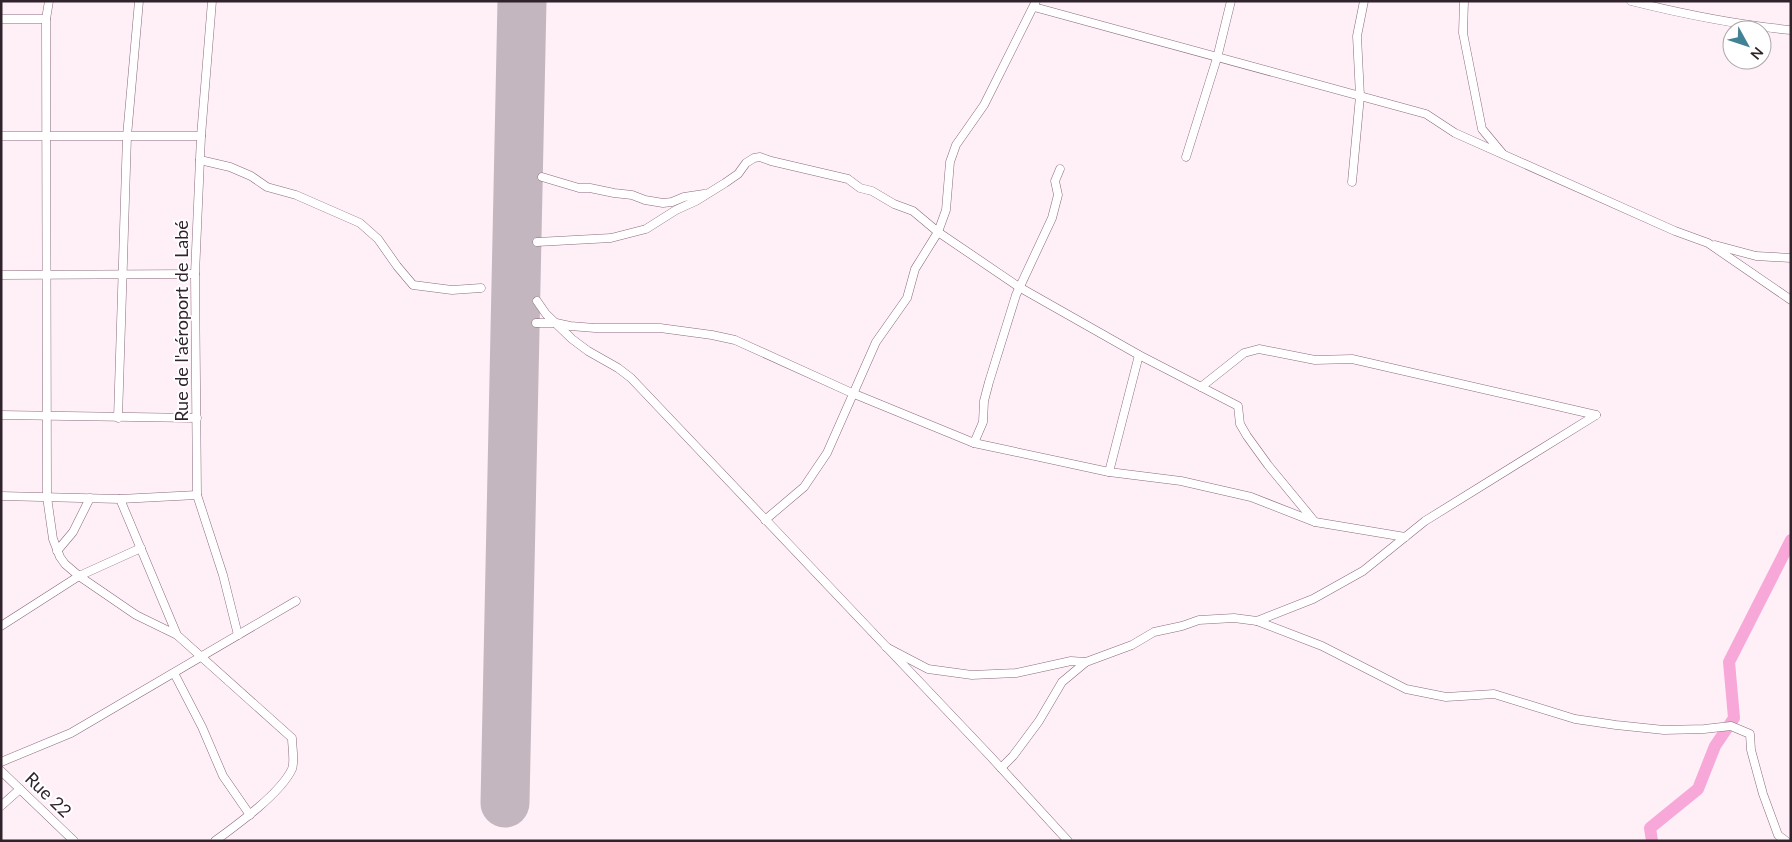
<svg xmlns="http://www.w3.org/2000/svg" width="1792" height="842" viewBox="0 0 1792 842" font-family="Lato,sans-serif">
	<rect width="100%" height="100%" fill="#fff0f8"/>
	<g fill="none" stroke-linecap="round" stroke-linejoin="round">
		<path stroke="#f7a8d8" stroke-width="12" d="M 1652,841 L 1650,828 L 1698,789 L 1715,746 L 1734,718 L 1729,662 L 1791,540"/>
		<path stroke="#c4b6be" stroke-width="49" d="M 505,803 L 522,1"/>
		<defs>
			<g id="street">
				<path d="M 49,1 L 46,19 L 47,497 L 53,539 L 60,557 L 65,564 L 79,576 L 136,615 L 177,635"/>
				<path d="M 212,1 L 201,136 L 195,274 L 197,495 L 223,575 L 238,635"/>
				<path d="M 1464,1 L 1463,33 L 1482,129 L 1502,153"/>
				<path d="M 1631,1 C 1683,14 1737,25 1791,30"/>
				<path d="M 1034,7 L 1426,114 L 1455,133 L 1675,231 L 1708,243 L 1791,300"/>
				<path d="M 1,19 L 46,19"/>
				<path d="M 1,136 L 201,136"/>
				<path d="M 1186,157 L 1217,58 L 1231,1"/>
				<path d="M 200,160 L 230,167 L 251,176 L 267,187 L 296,195 L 360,223 L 378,239 L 397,266 L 413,285 L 452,290 L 481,288"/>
				<path d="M 542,177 L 579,188 L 590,188 L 614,193 L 632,195 L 645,200 L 663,203 L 672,202 L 684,197 L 704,194"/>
				<path d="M 1352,182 L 1360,96 L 1357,36 L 1364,1"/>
				<path d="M 537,242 L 611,238 L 646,229 L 676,210 L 696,201 L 725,183 L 738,174 L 746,163 L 754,158 L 760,157 L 771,161 L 848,179 L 860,188 L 872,191 L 894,204 L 913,211 L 938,232 L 1019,287 L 1139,355 L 1238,406 L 1240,424 L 1247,436 L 1268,465 L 1315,522"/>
				<path d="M 1715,245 L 1756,256 L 1791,258"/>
				<path d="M 1,275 L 195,274"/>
				<path d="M 537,301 L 546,314 L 572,339 L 588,351 L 618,368 L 631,378 L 991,757 L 1068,841"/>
				<path d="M 536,323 L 556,323 L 570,326 L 595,328 L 660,328 L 712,335 L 735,340 L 852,393 L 974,443 L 1109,472 L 1181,481 L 1251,497 L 1315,522 L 1405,537"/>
				<path d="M 1201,387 L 1244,353 L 1259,349 L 1315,360 L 1352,359 L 1596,415"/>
				<path d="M 1,415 L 197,418"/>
				<path d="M 118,418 L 127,136 L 139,1"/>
				<path d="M 974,443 L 983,422 L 984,401 L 989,382 L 1016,295 L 1052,218 L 1058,195 L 1055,181 L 1060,169"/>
				<path d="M 1109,472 L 1139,355"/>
				<path d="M 1,496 L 120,499 L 197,495"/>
				<path d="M 120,499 L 177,635 L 292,738 C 292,747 295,761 292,769 C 281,793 237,825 215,841"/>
				<path d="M 765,520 L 804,487 L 827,453 L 876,342 L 907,298 L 915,269 L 938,232 L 946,210 L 950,162 L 956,145 L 984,105 L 1036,1"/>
				<path d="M 57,551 L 73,532 L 90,498"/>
				<path d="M 1257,621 L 1322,646 L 1406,689 L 1446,697 L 1494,694 L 1575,719 L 1616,725 L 1664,730 L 1704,729 L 1731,726 L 1750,734 L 1751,750 L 1763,794 L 1778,835 L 1786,841"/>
				<path d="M 1,626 L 79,576 L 141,548"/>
				<path d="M 886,647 L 928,669 L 972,675 L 1016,673 L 1071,661 L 1086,662 L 1132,645 L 1154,632 L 1182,626 L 1199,620 L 1234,618 L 1257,621 L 1313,599 L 1363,571 L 1425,521 L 1596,415"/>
				<path d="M 174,673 L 202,727 L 223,776 L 250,815"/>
				<path d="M 1,762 L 71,733 L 296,601"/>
				<path d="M 1001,768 L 1013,756 L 1039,721 L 1062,682 L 1086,662"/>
				<path d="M 1,771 L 74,841"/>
				<path d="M 1,806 L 20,789"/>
			</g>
		</defs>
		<use href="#street" stroke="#8a6b7d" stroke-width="9"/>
		<use href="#street" stroke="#fff" stroke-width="8"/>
	</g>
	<g text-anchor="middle" stroke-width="4" stroke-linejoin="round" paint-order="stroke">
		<g font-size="18" fill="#30232b" stroke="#fff">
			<text transform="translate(182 321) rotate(-90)" y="6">Rue de l'aéroport de Labé</text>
			<text transform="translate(48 795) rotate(44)" y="6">Rue 22</text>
		</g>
	</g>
	<rect width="1792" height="842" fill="none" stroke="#30232b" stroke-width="5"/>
	<g transform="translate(1747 45) rotate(130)"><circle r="24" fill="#ffffff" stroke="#aca7aa"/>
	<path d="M0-4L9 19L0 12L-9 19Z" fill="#428295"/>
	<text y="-8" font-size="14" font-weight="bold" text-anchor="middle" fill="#30232b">N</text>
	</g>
</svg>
